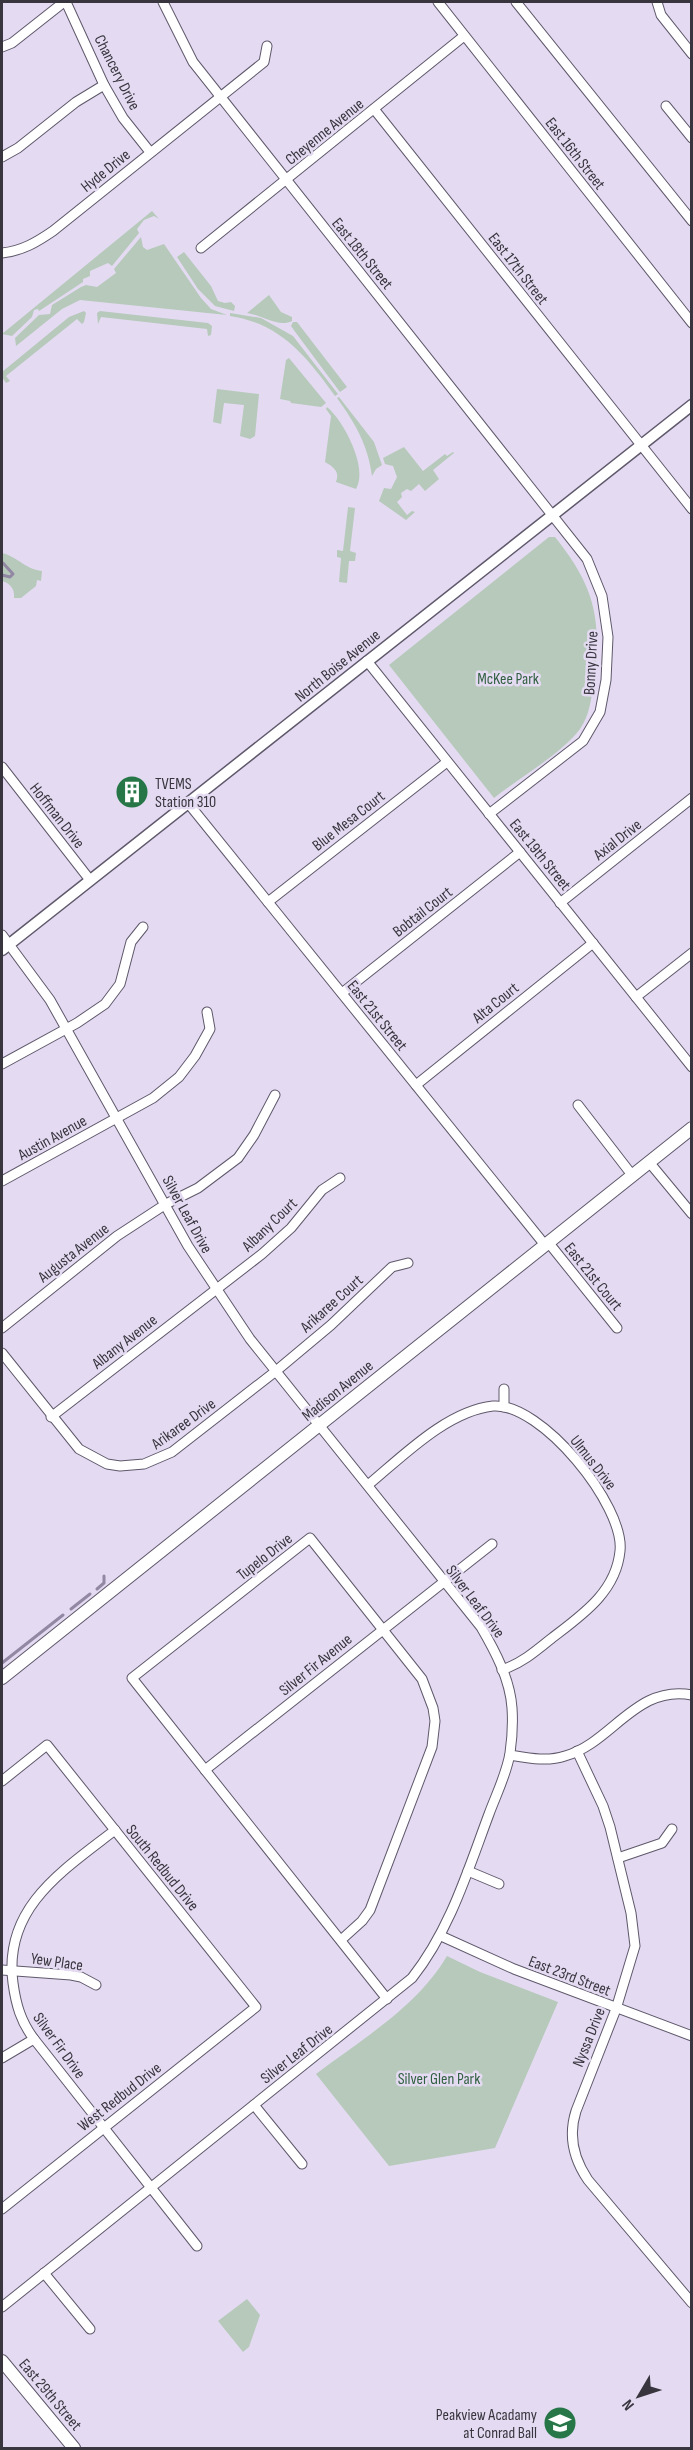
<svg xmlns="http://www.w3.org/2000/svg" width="693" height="2450" viewBox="0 0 693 2450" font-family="'Sofia Sans Condensed',sans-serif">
	<rect width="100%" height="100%" fill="#e4dbf2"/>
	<g fill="#b6c9bb">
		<path d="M 152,211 L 159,219 L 154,216 L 144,220 L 137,229 L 139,233 L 112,266 L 108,263 L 90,271 L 90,276 L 83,279 L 83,282 L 39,311 L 38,309 L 34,310 L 32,317 L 12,336 L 2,334 Z"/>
		<path d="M 141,237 L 143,247 L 147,250 L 164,244 L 201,298 L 211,309 L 227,315 L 80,300 L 62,309 L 16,346 L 15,338 L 39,315 L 50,314 L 52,305 L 81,287 L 86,285 L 97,287 L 116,273 L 114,269 Z"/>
		<path d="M 184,252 L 211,286 L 218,301 L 225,303 L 231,302 L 235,306 L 234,311 L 215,306 L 198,289 L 177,257 Z"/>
		<path d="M 269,295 L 281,312 L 292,317 L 292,321 C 278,328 262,315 247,313 Z"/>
		<path d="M 84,311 L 86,313 L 84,322 L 82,324 L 77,319 L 6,376 L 10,381 L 6,383 L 2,377 L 2,372 L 69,317 Z"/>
		<path d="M 100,311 L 208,323 L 212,326 L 211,335 L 208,336 L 207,329 L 101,317 L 98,324 L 97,313 Z"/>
		<path d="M 230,313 L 261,318 L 293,336 L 338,394 L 335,396 C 306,356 281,324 230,316 Z"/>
		<path d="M 293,322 L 297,322 L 347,387 L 340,392 L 296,333 L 291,326 Z"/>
		<path d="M 289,358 L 326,403 L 321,407 L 291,403 L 290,401 L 280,399 L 286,360 Z"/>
		<path d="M 217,389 L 259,394 L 255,436 L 250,439 L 240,436 L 244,405 L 224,403 L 221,424 L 213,422 Z"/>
		<path d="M 339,397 L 374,442 L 382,465 L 376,469 L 372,476 C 368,445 355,423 337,398 Z"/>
		<path d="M 327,407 C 343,420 369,468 356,489 L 336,482 C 340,472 334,467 325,462 L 331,416 L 326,409 Z"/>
		<path d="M 404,447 L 423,471 L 445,454 L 447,456 L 453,452 L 454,453 L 433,470 L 439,479 L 425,491 L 419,484 L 411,491 L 407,489 L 401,493 L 402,497 L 397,502 L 407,515 L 412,511 L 415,512 L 406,520 L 379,501 L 384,488 L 391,489 L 397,477 L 393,466 L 385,464 L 383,458 Z"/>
		<path d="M 348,507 L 355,508 L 350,551 L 356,553 L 355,561 L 349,561 L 347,583 L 339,582 L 341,558 L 337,557 L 337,550 L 343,551 Z"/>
		<path d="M 549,537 L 555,537 C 595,587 602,619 594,682 C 591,698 590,715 580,729 C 560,755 520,777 494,798 L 389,665 Z"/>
		<path d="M 2,553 C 18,557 25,569 42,571 L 41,581 L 37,580 L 36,586 L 21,598 L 14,598 C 15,589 10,583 2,581 Z"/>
		<path d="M 447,1956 L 480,1972 L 558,2002 L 495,2148 L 389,2166 L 316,2074 C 362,2039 417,2007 447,1956 Z"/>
		<path d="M 247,2299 L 260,2315 L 249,2347 L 243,2352 L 218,2321 Z"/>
	</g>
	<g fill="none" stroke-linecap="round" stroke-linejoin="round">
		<g stroke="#9288a3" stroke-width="3">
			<path d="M 2,575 L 10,577 L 13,574 L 3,563"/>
			<path d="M 97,1589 L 104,1583 L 104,1576"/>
			<path d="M 71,1609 L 90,1594"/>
			<path d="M 2,1663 L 63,1615"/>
		</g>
		<defs>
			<g id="minor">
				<path d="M 66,2 L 104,85 L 123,118 L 150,152"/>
				<path d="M 163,2 L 193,62 L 587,559 L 602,596 L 608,637 L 606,680 L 600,712 L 583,741 L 489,814"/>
				<path d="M 438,2 L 692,323"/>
				<path d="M 516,2 L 692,221"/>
				<path d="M 657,2 L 661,15 L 692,54"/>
				<path d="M 2,47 L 12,43 L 64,2"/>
				<path d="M 666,106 L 692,138"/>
				<path d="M 374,109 L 692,509"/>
				<path d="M 2,157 L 18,148 L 76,102 L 104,85"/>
				<path d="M 201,248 L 464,36"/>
				<path d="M 2,253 C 22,251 37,242 53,231 L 264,62 L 267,46"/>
				<path d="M 367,661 L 692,1067"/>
				<path d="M 2,767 L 90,880"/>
				<path d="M 188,803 L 545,1245"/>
				<path d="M 268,902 L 447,762"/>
				<path d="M 560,903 L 692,798"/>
				<path d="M 2,935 L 50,1000 L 188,1246 L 250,1339 L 481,1627 C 495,1651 510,1679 512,1708 C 513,1722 512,1739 510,1753 C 507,1773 496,1795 489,1814 C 468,1870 450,1930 412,1978 L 2,2307"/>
				<path d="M 342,993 L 520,852"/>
				<path d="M 636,997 L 692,953"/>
				<path d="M 2,1064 L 77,1023 L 105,1004 L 120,984 L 131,942 L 143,927"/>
				<path d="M 416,1085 L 593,943"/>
				<path d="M 578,1105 L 632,1175"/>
				<path d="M 649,1162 L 692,1214"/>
				<path d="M 2,1181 L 153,1098 L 179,1077 L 195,1056 L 210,1029 L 207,1012"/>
				<path d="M 548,1242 L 617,1328"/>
				<path d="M 2,1328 L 117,1236 L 166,1204 L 198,1188 L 238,1158 L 254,1135 L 275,1095"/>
				<path d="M 2,1353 L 79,1449 L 107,1464 L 120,1466 L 144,1464 L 172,1452 L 276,1371 L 331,1325 L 392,1267 L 408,1263"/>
				<path d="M 504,1389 L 504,1407"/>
				<path d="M 51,1417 L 262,1254 L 291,1228 L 322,1190 L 340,1178"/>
				<path d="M 368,1485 C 403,1456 447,1411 493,1406 C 541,1402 625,1506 620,1551 C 616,1592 582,1615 552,1638 C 536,1651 522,1663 502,1670"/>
				<path d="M 577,1751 L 603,1806 L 610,1827 L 631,1913 L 635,1946 L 616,2009 L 576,2111 C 568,2136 573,2158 588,2180 L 692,2303"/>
				<path d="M 510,1755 C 528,1758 547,1762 565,1756 C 612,1743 636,1684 692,1695"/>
				<path d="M 205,1770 L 492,1544"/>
				<path d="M 2,1781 L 47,1745 L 256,2007 L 2,2209"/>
				<path d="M 115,1830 C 62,1871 3,1908 13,1983 C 16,2005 21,2022 34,2039 L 197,2246"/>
				<path d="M 618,1858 L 662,1843 L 672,1829"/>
				<path d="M 468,1871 L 499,1884"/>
				<path d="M 441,1936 L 514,1969 L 692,2036"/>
				<path d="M 341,1940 L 362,1921 L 370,1910 L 432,1747 L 435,1721 L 433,1708 L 422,1679 L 310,1538 L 132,1678 L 387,1999"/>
				<path d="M 2,1970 L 71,1975 L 81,1977 L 96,1985"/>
				<path d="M 2,2058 L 34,2039"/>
				<path d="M 254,2105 L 302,2164"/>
				<path d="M 44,2273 L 90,2329"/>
			</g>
			<path id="tertiary" d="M 2,950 L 692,405"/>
			<g id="secondary">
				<path d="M 2,1678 L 692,1128"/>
				<path d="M 2,2361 L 74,2448"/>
			</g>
		</defs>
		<use href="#minor" stroke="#5f586b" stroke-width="11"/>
		<use href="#tertiary" stroke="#5f586b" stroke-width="13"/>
		<use href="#secondary" stroke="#5f586b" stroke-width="14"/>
		<use href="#minor" stroke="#fff" stroke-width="9"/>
		<use href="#tertiary" stroke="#fff" stroke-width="10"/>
		<use href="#secondary" stroke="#fff" stroke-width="12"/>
	</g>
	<defs>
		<symbol id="building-disc" viewBox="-11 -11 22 22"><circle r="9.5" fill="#277647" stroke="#e4dbf2"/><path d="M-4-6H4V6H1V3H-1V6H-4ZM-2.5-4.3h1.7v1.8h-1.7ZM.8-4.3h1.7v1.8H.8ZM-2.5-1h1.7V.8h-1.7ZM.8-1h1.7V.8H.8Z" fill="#fff"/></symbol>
		<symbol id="school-disc" viewBox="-11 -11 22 22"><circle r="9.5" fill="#277647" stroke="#e4dbf2"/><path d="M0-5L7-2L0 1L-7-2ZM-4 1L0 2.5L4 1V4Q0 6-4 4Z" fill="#fff"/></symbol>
	</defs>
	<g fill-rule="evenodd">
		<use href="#building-disc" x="113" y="773" width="38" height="38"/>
		<use href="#school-disc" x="541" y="2404" width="38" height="38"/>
	</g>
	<g text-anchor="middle" stroke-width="5" stroke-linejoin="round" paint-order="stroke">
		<g font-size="16" fill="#38353e" stroke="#e4dbf2">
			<text transform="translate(118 72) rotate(63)" y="6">Chancery Drive</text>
			<text transform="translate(324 131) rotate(-39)" y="6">Cheyenne Avenue</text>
			<text transform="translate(576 153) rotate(52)" y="6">East 16th Street</text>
			<text transform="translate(105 170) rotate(-39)" y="6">Hyde Drive</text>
			<text transform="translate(363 253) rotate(51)" y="6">East 18th Street</text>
			<text transform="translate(519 268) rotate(52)" y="6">East 17th Street</text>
			<text transform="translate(590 663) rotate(-87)" y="6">Bonny Drive</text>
			<text transform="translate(337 665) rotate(-39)" y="6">North Boise Avenue</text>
			<text transform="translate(58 815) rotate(52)" y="6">Hoffman Drive</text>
			<text transform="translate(348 820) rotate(-38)" y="6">Blue Mesa Court</text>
			<text transform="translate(617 839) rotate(-38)" y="6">Axial Drive</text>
			<text transform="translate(541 854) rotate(51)" y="6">East 19th Street</text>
			<text transform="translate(422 911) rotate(-38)" y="6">Bobtail Court</text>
			<text transform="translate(495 1002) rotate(-39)" y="6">Alta Court</text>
			<text transform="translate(378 1015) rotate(51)" y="6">East 21st Street</text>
			<text transform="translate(52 1137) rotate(-29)" y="6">Austin Avenue</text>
			<text transform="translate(188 1214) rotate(61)" y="6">Silver Leaf Drive</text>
			<text transform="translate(269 1224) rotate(-44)" y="6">Albany Court</text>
			<text transform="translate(73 1252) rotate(-38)" y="6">Augusta Avenue</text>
			<text transform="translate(594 1276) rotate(51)" y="6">East 21st Court</text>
			<text transform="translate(331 1303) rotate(-42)" y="6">Arikaree Court</text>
			<text transform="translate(124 1341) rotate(-38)" y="6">Albany Avenue</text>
			<text transform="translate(337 1390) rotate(-39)" y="6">Madison Avenue</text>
			<text transform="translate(183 1423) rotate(-36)" y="6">Arikaree Drive</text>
			<text transform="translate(594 1462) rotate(52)" y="6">Ulmus Drive</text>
			<text transform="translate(264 1556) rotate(-38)" y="6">Tupelo Drive</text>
			<text transform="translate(476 1601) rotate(53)" y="6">Silver Leaf Drive</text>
			<text transform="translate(315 1664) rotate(-39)" y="6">Silver Fir Avenue</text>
			<text transform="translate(163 1867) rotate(51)" y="6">South Redbud Drive</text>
			<text transform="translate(57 1961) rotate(8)" y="6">Yew Place</text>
			<text transform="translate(570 1975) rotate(21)" y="6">East 23rd Street</text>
			<text transform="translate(588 2037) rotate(-68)" y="6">Nyssa Drive</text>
			<text transform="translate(60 2045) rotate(54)" y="6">Silver Fir Drive</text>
			<text transform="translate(296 2053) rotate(-38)" y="6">Silver Leaf Drive</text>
			<text transform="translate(119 2096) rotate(-38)" y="6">West Redbud Drive</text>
			<text transform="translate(51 2394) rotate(50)" y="6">East 29th Street</text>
		</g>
		<g font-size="16" fill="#326042" stroke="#e4dbf2">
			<text x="508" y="684">McKee Park</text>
			<text x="439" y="2084">Silver Glen Park</text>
		</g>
		<g font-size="16" fill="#38353e" stroke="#e4dbf2" text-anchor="start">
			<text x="155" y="789">TVEMS<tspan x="155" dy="18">Station 310</tspan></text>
			<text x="537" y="2420" text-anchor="end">Peakview Acadamy<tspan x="537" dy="18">at Conrad Ball</tspan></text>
		</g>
	</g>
	<rect width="693" height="2450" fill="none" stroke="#38353e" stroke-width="6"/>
	<g transform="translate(639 2396) rotate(231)" stroke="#e4dbf2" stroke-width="4.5" paint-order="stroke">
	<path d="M0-4.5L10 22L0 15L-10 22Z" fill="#38353e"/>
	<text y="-9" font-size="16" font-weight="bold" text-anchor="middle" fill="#38353e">N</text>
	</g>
</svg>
